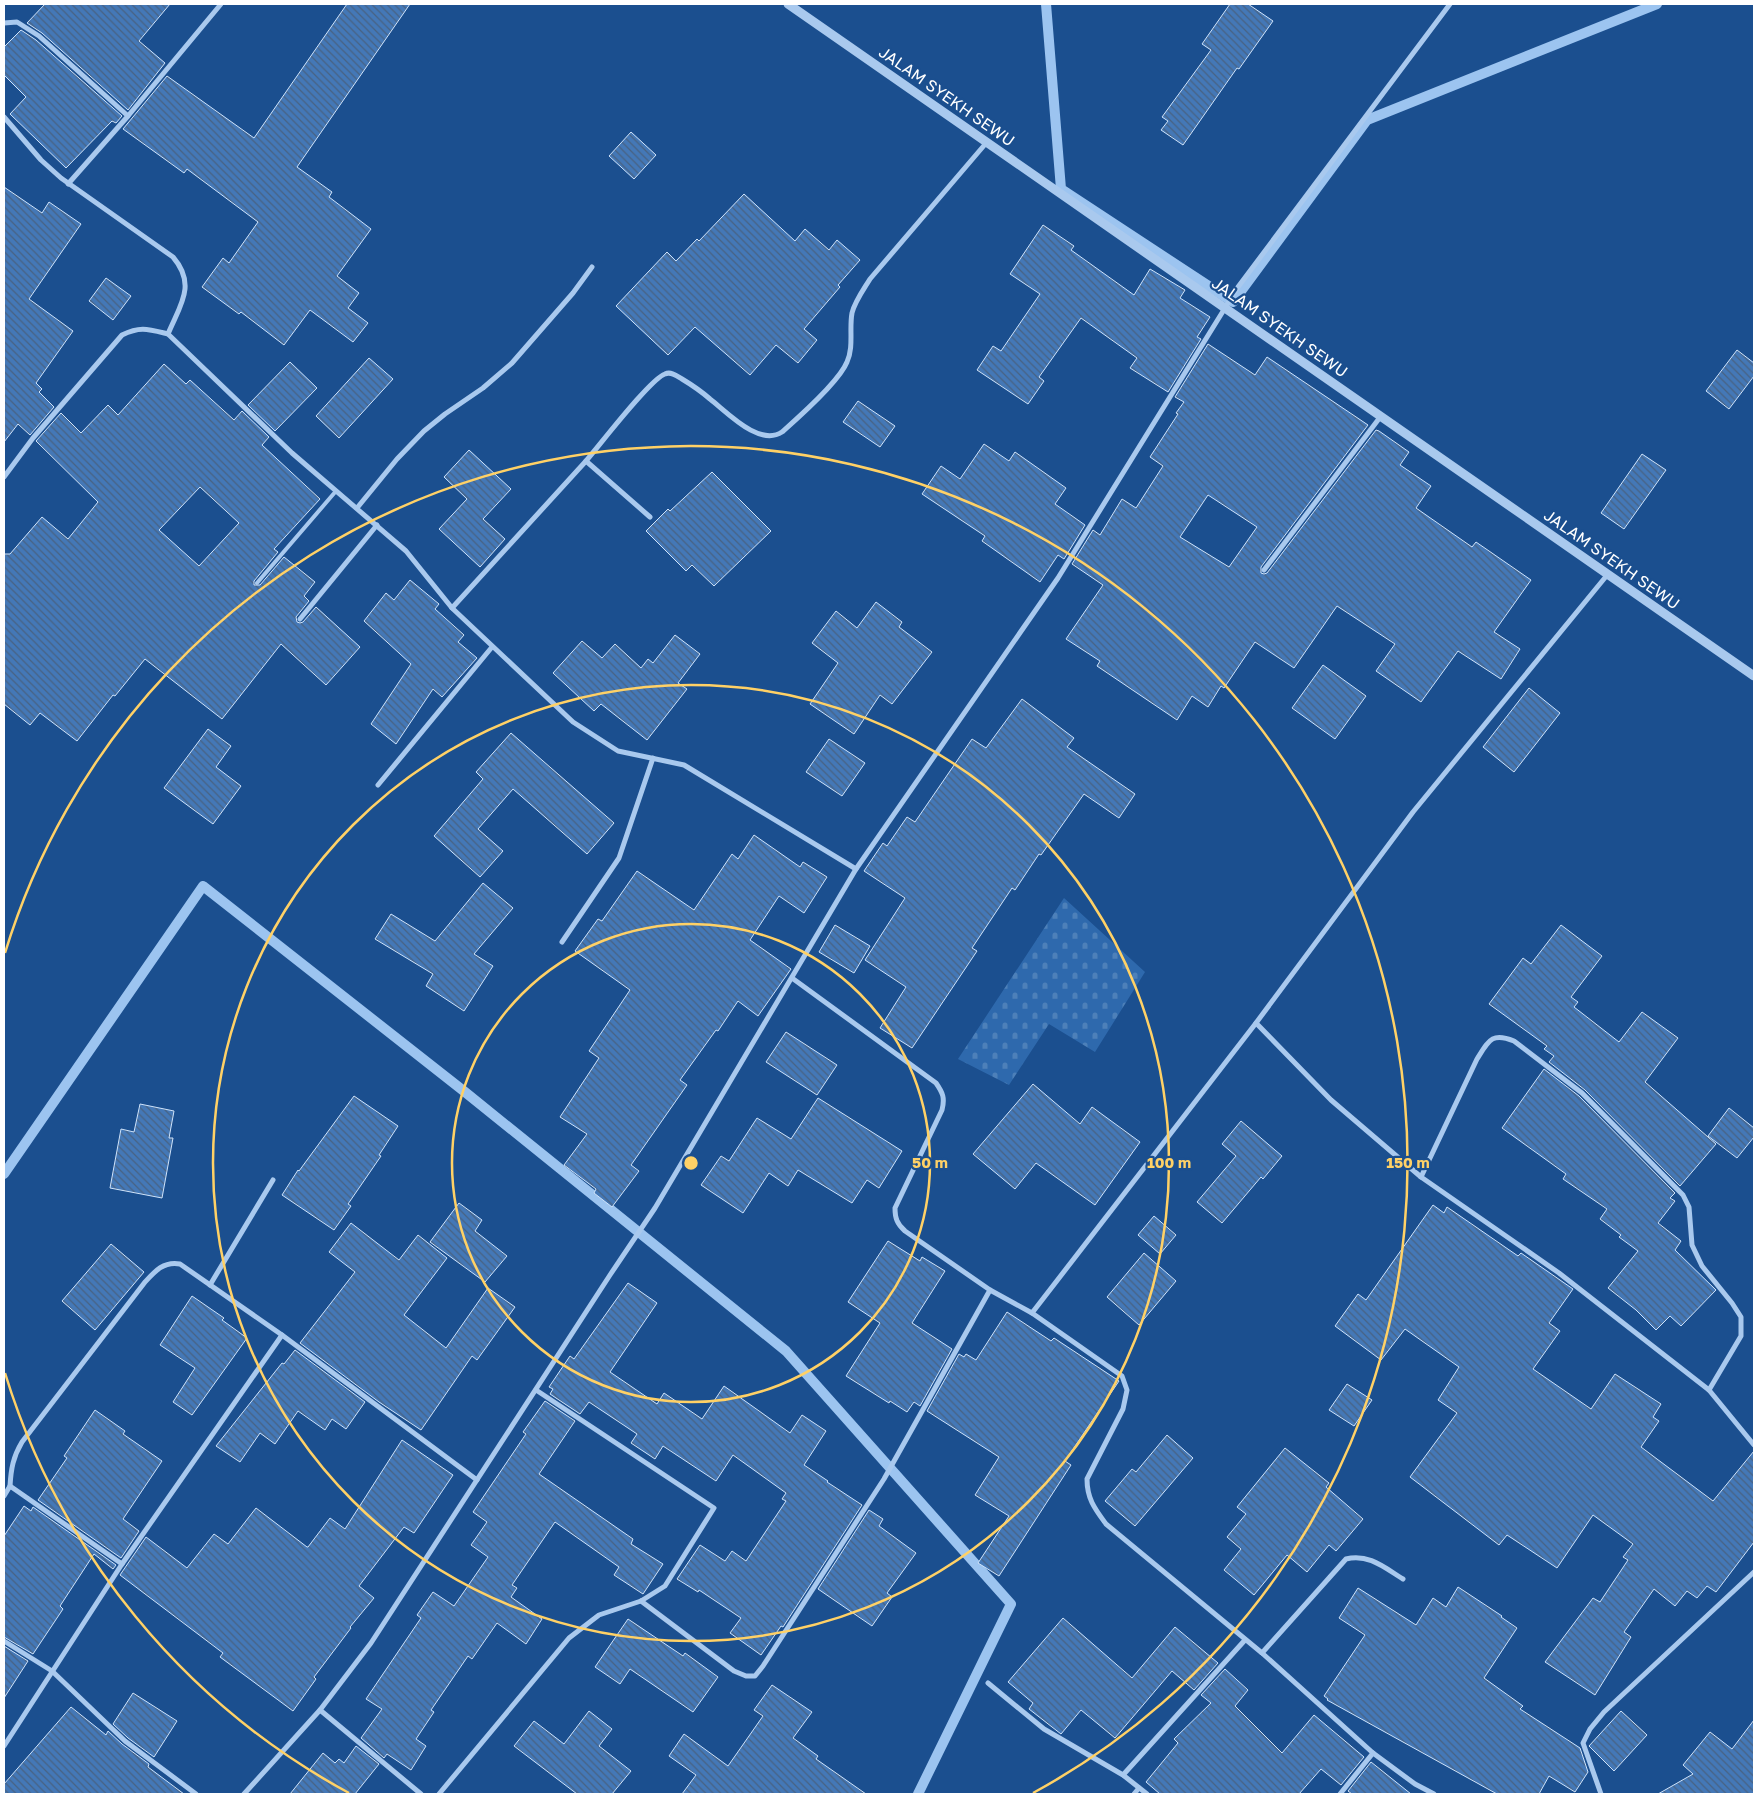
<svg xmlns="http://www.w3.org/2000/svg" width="1758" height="1798" viewBox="0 0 1758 1798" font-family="'Golos Text',sans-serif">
	<defs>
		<pattern id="cemetery-stones" width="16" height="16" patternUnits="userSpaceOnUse" patternTransform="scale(1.25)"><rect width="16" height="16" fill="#2e69ad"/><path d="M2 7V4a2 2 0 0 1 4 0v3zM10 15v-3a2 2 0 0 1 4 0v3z" fill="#4d80b9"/></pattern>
		<pattern id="building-back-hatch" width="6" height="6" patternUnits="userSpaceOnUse" patternTransform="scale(1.25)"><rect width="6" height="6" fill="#4478b7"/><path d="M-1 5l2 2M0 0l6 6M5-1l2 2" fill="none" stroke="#486282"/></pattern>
	</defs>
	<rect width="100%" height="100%" fill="#1b4f8f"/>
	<path fill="url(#cemetery-stones)" d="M 1064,898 L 1145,972 L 1095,1052 L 1049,1024 L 1009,1085 L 958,1059 Z"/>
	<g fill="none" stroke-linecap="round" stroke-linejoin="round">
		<g stroke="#9cc4f0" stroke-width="10">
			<path d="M 1046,4 L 1061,189 L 1233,302 L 1367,120 L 1657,4"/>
			<path d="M 4,1174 L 203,886 L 465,1092 L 786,1351 L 1011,1604 L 918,1794"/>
		</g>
	</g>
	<g fill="url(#building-back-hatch)" stroke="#cfe3fa" fill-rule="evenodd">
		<path d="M 45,4 L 170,4 L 139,41 L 165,63 L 128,110 L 42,33 L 27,23 Z"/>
		<path d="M 347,4 L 410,4 L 297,167 L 332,192 L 329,197 L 371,229 L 337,276 L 359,293 L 348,308 L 368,323 L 353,342 L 310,310 L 284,345 L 241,312 L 239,314 L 202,287 L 223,258 L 229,263 L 258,222 L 187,169 L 184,173 L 123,129 L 167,76 L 254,138 Z"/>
		<path d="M 1230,4 L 1248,4 L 1273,21 L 1239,69 L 1237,68 L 1183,145 L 1161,130 L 1168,121 L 1162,117 L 1211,50 L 1202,44 Z"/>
		<path d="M 21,30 L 36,40 L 122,116 L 116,123 L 112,121 L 66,168 L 10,114 L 26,97 L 4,75 L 4,47 Z"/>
		<path d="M 631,132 L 656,155 L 634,179 L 609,156 Z"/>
		<path d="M 4,187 L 42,213 L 49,202 L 81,224 L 29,299 L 73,331 L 36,383 L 42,389 L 39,392 L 54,407 L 30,435 L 18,424 L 4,442 Z"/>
		<path d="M 744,194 L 795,241 L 805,229 L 829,250 L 837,240 L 860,260 L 838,285 L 840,287 L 804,329 L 817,340 L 798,363 L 776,345 L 750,375 L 695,327 L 668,355 L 616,306 L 667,252 L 676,261 L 697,239 L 699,241 Z"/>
		<path d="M 1043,225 L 1074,246 L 1071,250 L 1134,295 L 1150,269 L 1185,290 L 1180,298 L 1210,317 L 1197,337 L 1201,339 L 1168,392 L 1130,368 L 1137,358 L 1081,318 L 1039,377 L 1044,381 L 1028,404 L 977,370 L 993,346 L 1001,351 L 1040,294 L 1010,274 Z"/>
		<path d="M 106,278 L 131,296 L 113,320 L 89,301 Z"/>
		<path d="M 1208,344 L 1255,375 L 1267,357 L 1368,425 L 1261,567 L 1261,573 L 1264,574 L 1267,573 L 1376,430 L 1379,431 L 1409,452 L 1400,465 L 1431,486 L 1416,508 L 1472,547 L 1476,542 L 1531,580 L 1494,632 L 1520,649 L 1501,679 L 1458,651 L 1421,702 L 1376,671 L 1395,644 L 1337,606 L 1294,668 L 1255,642 L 1224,688 L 1221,686 L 1208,707 L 1192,696 L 1177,720 L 1097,666 L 1100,661 L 1066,639 L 1103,585 L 1072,564 L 1093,530 L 1100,535 L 1122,499 L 1136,508 L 1163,466 L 1150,457 L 1178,414 L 1176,413 L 1184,402 L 1175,397 ZM 1208,495 L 1257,527 L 1229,567 L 1180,537 Z"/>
		<path d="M 1737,350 L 1754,363 L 1754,376 L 1729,409 L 1706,391 Z"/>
		<path d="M 369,358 L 393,379 L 339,438 L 316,416 Z"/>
		<path d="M 290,362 L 317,388 L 275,431 L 248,405 Z"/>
		<path d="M 164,364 L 186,384 L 190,380 L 234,420 L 242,411 L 269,437 L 262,445 L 320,499 L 274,549 L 278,552 L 254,581 L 254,585 L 260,585 L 284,557 L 315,582 L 304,596 L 309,601 L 296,617 L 297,622 L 300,623 L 303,622 L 316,607 L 360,647 L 326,685 L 281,644 L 222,719 L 145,659 L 115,696 L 113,695 L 77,741 L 40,713 L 30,725 L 4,704 L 4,554 L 10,554 L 42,517 L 68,539 L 98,502 L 36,441 L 61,413 L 81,433 L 108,405 L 118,415 ZM 200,487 L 239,523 L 199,566 L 159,530 Z"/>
		<path d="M 858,401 L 895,426 L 880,447 L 843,422 Z"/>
		<path d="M 984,444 L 1009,461 L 1015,452 L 1066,488 L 1055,504 L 1085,525 L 1064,559 L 1058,555 L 1040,582 L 982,541 L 985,536 L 922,494 L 941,466 L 960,479 Z"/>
		<path d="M 469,450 L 511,489 L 483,519 L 505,539 L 480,567 L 439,529 L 467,499 L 444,477 Z"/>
		<path d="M 1642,454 L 1666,470 L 1624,529 L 1601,513 Z"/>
		<path d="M 712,472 L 771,531 L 714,586 L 692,565 L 686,571 L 646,531 L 668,509 L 670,511 Z"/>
		<path d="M 410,580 L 439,604 L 435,609 L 464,635 L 458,642 L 477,658 L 442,697 L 433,689 L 396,744 L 371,724 L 411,664 L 364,621 L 386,593 L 394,600 Z"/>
		<path d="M 876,602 L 902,622 L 899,627 L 932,652 L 892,704 L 880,695 L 854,734 L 810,704 L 838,663 L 812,643 L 836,611 L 857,628 Z"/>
		<path d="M 675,635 L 700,654 L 678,683 L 687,689 L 647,740 L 601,704 L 594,711 L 553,673 L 582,641 L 602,658 L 615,644 L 641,668 L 648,659 L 653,663 Z"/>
		<path d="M 1323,665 L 1366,696 L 1335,739 L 1292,708 Z"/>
		<path d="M 1529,688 L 1560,713 L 1514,772 L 1483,747 Z"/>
		<path d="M 1022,699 L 1074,738 L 1067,747 L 1135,794 L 1119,818 L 1084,794 L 1041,855 L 1039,854 L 1015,890 L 1012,888 L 972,948 L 977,951 L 912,1048 L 880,1028 L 906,987 L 865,960 L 905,898 L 864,871 L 883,843 L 887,846 L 907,817 L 915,822 L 972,739 L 986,748 Z"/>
		<path d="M 208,729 L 231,746 L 216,767 L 241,786 L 213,824 L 164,788 Z"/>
		<path d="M 511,733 L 614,823 L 587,854 L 513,789 L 478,829 L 503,851 L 480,877 L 434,836 L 483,779 L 476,772 Z"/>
		<path d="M 829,739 L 865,763 L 842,796 L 806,772 Z"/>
		<path d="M 754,835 L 800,867 L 803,862 L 827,877 L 804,913 L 779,896 L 750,940 L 791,969 L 758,1016 L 738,1001 L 718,1031 L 716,1030 L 680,1080 L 687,1085 L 631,1165 L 639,1171 L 612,1207 L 594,1193 L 596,1189 L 564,1165 L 587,1134 L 560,1117 L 599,1058 L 589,1051 L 630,990 L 575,951 L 598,919 L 602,921 L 637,871 L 694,910 L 732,854 L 738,859 Z"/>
		<path d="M 483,883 L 513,908 L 474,954 L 493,966 L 464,1011 L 426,986 L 433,974 L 375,939 L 391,914 L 435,941 Z"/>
		<path d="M 835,925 L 870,946 L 854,973 L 819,952 Z"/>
		<path d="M 1561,925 L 1602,956 L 1571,997 L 1578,1002 L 1574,1007 L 1619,1042 L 1642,1012 L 1678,1038 L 1645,1082 L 1716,1144 L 1680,1186 L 1585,1090 L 1549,1062 L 1554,1056 L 1544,1049 L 1547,1046 L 1489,1004 L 1523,958 L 1531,964 Z"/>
		<path d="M 786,1032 L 837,1065 L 817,1095 L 766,1062 Z"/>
		<path d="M 1544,1069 L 1579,1096 L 1675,1193 L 1670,1198 L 1675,1201 L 1658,1223 L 1681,1241 L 1675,1250 L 1716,1290 L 1681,1326 L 1670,1316 L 1656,1330 L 1636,1310 L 1608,1288 L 1638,1251 L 1619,1237 L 1621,1235 L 1600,1219 L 1607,1209 L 1563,1179 L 1566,1174 L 1502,1128 Z"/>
		<path d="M 1033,1084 L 1080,1124 L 1092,1107 L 1140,1142 L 1095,1205 L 1036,1163 L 1015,1189 L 973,1154 Z"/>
		<path d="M 354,1096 L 398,1126 L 379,1155 L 381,1156 L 348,1204 L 351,1206 L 334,1230 L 282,1195 L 298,1170 L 299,1171 Z"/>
		<path d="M 818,1098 L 902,1151 L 879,1188 L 867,1180 L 852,1203 L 798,1170 L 788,1186 L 769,1173 L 743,1213 L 701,1185 L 721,1156 L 729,1161 L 757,1118 L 791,1139 Z"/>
		<path d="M 140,1104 L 174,1111 L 169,1138 L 173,1138 L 162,1198 L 110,1188 L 121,1129 L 134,1132 Z"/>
		<path d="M 1729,1108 L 1754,1128 L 1754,1137 L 1737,1158 L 1708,1136 Z"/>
		<path d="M 1241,1121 L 1282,1156 L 1263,1179 L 1261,1177 L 1222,1223 L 1197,1202 L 1236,1156 L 1222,1144 Z"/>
		<path d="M 459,1203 L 482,1220 L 475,1231 L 507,1256 L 485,1282 L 430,1242 Z"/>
		<path d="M 1433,1205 L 1444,1213 L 1447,1207 L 1518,1256 L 1521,1253 L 1573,1289 L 1549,1323 L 1560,1331 L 1533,1369 L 1591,1409 L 1615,1374 L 1661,1404 L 1653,1417 L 1659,1421 L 1641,1447 L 1713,1501 L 1754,1451 L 1754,1542 L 1716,1592 L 1707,1586 L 1697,1598 L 1687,1591 L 1675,1606 L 1654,1589 L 1624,1632 L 1631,1637 L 1595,1695 L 1545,1662 L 1593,1598 L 1600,1602 L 1628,1560 L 1623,1557 L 1633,1544 L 1593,1515 L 1557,1568 L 1507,1535 L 1499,1545 L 1410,1477 L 1457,1413 L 1438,1400 L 1459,1367 L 1405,1329 L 1381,1360 L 1335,1326 L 1358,1294 L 1366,1300 Z"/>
		<path d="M 1154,1216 L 1176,1235 L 1160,1254 L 1138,1235 Z"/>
		<path d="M 351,1223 L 399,1260 L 418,1235 L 447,1258 L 404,1315 L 446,1348 L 488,1288 L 515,1307 L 477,1360 L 472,1356 L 421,1430 L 379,1402 L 300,1343 L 355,1272 L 329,1252 Z"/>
		<path d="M 888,1241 L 920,1261 L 922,1257 L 945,1271 L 912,1323 L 952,1349 L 920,1406 L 914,1402 L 907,1412 L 890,1401 L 889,1403 L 846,1376 L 880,1323 L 848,1302 Z"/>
		<path d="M 111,1244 L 144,1272 L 95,1330 L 62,1301 Z"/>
		<path d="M 1144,1253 L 1176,1281 L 1139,1325 L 1107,1297 Z"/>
		<path d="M 628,1283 L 657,1303 L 610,1372 L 657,1404 L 664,1393 L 702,1419 L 724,1386 L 790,1433 L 802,1415 L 826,1431 L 804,1465 L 828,1481 L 827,1482 L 862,1505 L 783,1627 L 781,1626 L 761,1655 L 730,1633 L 741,1618 L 699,1590 L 698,1592 L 677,1579 L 700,1545 L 725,1561 L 732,1551 L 746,1561 L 786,1501 L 782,1499 L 786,1493 L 733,1455 L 716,1481 L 663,1446 L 655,1459 L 631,1443 L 637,1434 L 589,1402 L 580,1414 L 550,1394 L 553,1389 L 549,1387 L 570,1356 L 574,1359 Z"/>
		<path d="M 192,1296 L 224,1318 L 222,1320 L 247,1338 L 192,1415 L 173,1402 L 195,1368 L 160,1345 Z"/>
		<path d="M 1007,1312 L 1051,1341 L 1054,1338 L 1119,1381 L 1065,1461 L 1071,1465 L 999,1576 L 978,1563 L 1009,1516 L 975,1495 L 999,1457 L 927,1411 L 959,1354 L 964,1357 L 966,1354 L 976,1360 Z"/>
		<path d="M 295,1350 L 365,1402 L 346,1429 L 332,1419 L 325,1430 L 298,1411 L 275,1444 L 260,1433 L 240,1462 L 216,1446 L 282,1363 L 284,1364 Z"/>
		<path d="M 1347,1384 L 1372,1400 L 1354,1426 L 1329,1410 Z"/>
		<path d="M 545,1401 L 575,1421 L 539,1474 L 633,1539 L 631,1544 L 663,1564 L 643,1594 L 614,1575 L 619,1567 L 555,1522 L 512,1585 L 517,1588 L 511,1597 L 542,1619 L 526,1644 L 497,1623 L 472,1659 L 468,1656 L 431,1710 L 434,1712 L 416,1739 L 426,1746 L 411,1770 L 387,1754 L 384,1758 L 361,1738 L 382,1709 L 366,1699 L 421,1618 L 417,1615 L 433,1592 L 454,1606 L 488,1557 L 471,1545 L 487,1522 L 473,1512 L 526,1434 L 523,1432 Z"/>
		<path d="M 95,1410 L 125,1431 L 123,1434 L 162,1461 L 123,1519 L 139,1531 L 121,1558 L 38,1500 L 67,1458 L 64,1456 Z"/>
		<path d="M 1167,1435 L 1193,1458 L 1135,1526 L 1105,1501 L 1132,1469 L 1136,1472 Z"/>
		<path d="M 402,1440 L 453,1475 L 414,1533 L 404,1527 L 359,1586 L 374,1598 L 350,1627 L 351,1628 L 314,1677 L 316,1679 L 293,1711 L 220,1657 L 223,1653 L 120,1575 L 146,1537 L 187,1568 L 214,1534 L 228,1544 L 256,1508 L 307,1547 L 308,1547 L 330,1518 L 345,1529 Z"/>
		<path d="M 1285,1448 L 1329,1483 L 1326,1487 L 1363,1519 L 1336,1551 L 1329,1545 L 1307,1572 L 1287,1555 L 1254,1595 L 1224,1570 L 1241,1549 L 1227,1537 L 1246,1514 L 1237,1507 Z"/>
		<path d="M 24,1506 L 31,1511 L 33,1507 L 116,1565 L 113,1569 L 94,1554 L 60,1606 L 63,1609 L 33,1654 L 4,1637 L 4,1536 Z"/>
		<path d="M 869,1510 L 883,1519 L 879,1526 L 916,1553 L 887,1593 L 892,1597 L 872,1626 L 818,1589 Z"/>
		<path d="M 1458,1587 L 1502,1616 L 1501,1617 L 1517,1628 L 1484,1678 L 1523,1706 L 1520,1709 L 1580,1748 L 1588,1772 L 1575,1792 L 1549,1776 L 1539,1794 L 1497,1794 L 1327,1700 L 1328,1699 L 1324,1696 L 1365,1635 L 1339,1618 L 1358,1588 L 1416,1625 L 1433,1598 L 1446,1607 Z"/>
		<path d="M 1063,1618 L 1132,1678 L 1175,1627 L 1218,1663 L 1194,1690 L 1172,1671 L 1115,1738 L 1081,1710 L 1061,1734 L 1029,1709 L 1033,1703 L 1008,1682 Z"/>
		<path d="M 628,1619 L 683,1656 L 685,1653 L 718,1677 L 693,1712 L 630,1669 L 620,1684 L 595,1667 Z"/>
		<path d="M 4,1646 L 28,1661 L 4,1698 Z"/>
		<path d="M 1225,1669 L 1248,1690 L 1235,1706 L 1282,1753 L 1314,1715 L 1364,1757 L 1341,1785 L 1321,1769 L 1299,1794 L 1160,1794 L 1146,1782 L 1178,1743 L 1174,1739 L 1211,1703 L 1201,1695 Z"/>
		<path d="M 772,1685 L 812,1712 L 793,1738 L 818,1756 L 816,1759 L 866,1794 L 682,1794 L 696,1775 L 669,1756 L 684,1734 L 728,1766 L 763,1716 L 754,1710 Z"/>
		<path d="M 133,1693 L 177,1721 L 154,1757 L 128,1738 L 113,1724 Z"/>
		<path d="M 71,1707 L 106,1735 L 108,1731 L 122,1744 L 149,1764 L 148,1767 L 184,1794 L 4,1794 L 4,1784 Z"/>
		<path d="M 589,1711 L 612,1729 L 599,1746 L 631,1771 L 612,1794 L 577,1794 L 514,1746 L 534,1721 L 564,1744 Z"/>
		<path d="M 1621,1711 L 1647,1735 L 1614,1771 L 1589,1746 Z"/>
		<path d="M 1754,1720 L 1754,1794 L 1658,1794 L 1693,1774 L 1683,1765 L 1710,1732 L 1732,1749 Z"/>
		<path d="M 356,1746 L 379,1764 L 355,1794 L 290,1794 L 323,1753 L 335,1763 L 339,1759 L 344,1763 Z"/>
		<path d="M 1371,1762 L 1411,1794 L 1352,1794 L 1348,1791 Z"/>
	</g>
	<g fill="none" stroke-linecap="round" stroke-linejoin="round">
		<path stroke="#a9c9ee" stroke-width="4" d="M 257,583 L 336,491"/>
		<g stroke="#a9c9ee" stroke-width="5">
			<path d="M 4,23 L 17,22 L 39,36 L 128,116 L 68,184"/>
			<path d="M 128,116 L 221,4"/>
			<path d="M 4,117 L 41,160 L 61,178 L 173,257 C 197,285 180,305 168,334"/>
			<path d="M 586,461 C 600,445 650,379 665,374 C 671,371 677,376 682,379 C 692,385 702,392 710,399 C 727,412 759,447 782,432 C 799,417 839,382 847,362 C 854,347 849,329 852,313 C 855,301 864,289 870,279 L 987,142"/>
			<path d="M 4,477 L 33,438 L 122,335 C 140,326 148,329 168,334 L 292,453 L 406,551 L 452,608 L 573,722 L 618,751 L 684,765 L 856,869"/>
			<path d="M 357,508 L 397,459 L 424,431 L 445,414 L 483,388 L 512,363 L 573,293 L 592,267"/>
			<path d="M 1264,570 L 1381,416"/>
			<path d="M 452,608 L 586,461 L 650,517"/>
			<path d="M 300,619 L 377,525"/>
			<path d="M 378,785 L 492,647"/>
			<path d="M 562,942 L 619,858 L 653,758"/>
			<path d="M 792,978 L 936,1083 C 943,1093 945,1098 942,1110 L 895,1208 C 895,1218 897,1224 905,1231 L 990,1290 L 1032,1313 L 1256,1023 L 1413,812 L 1608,574"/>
			<path d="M 1256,1023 L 1331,1100 L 1421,1177 L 1559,1273 L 1709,1390 L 1754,1445"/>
			<path d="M 1421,1177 L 1477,1059 C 1489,1040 1492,1032 1514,1041 L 1582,1093 L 1683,1195 L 1689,1207 L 1692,1245 L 1702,1266 L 1732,1303 L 1741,1317 L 1741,1336 L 1709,1390"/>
			<path d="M 210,1285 L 273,1180"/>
			<path d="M 1032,1313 L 1122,1376 L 1127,1390 L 1123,1409 L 1087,1479 C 1087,1499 1095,1509 1106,1524 L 1262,1653 L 1373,1753 L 1415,1784 L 1434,1794"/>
			<path d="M 10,1486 C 11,1469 13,1457 22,1442 L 145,1282 C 155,1271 164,1261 180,1264 L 282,1335 L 477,1480"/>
			<path d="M 4,1496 L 10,1486 L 122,1564"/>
			<path d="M 641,1601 L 734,1671 L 746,1676 L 755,1676 L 763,1666 L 884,1479 L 990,1290"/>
			<path d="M 4,1641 L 52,1671 L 125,1741 L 196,1794"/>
			<path d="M 1262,1653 L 1346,1559 C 1368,1553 1385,1568 1403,1579"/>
			<path d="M 988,1683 L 1044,1729 L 1123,1775 L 1147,1794"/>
			<path d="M 320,1710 L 421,1794"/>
			<path d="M 4,1746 L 122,1564 L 282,1335"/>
			<path d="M 1123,1775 L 1245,1640"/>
			<path d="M 244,1794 L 320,1710 L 371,1643 L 610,1275 L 655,1208 L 856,869 L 1058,578 L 1238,287 L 1450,4"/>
			<path d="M 439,1794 L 569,1638 L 599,1615 L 641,1601 L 665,1586 L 714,1508 L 536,1390"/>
			<path d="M 1134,1794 L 1139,1788"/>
			<path d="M 1340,1794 L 1373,1753"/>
			<path d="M 1601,1794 L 1583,1743 L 1590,1729 L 1604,1712 L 1754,1572"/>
		</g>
		<path stroke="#a9c9ee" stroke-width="9" d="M 788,4 L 1754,676"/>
	</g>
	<g fill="none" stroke="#ffd166" stroke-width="2.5">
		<circle cx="691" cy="1163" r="239"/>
		<circle cx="691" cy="1163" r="478"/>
		<path d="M349 1793A717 717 0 0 1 5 1373M5 953A717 717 0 1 1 1033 1793"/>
	</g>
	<g text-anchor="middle" stroke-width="4.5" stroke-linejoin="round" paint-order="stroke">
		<g font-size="16" fill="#fff" stroke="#1b4f8f">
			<text transform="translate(947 96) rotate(35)" y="6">JALAM SYEKH SEWU</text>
			<text transform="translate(1280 327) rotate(35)" y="6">JALAM SYEKH SEWU</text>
			<text transform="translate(1612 559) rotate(35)" y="6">JALAM SYEKH SEWU</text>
		</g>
	</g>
	<circle cx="691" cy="1163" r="8" fill="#ffd166" stroke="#1b4f8f" stroke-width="2.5"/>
	<g font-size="15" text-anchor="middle" font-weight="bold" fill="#ffd166" stroke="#1b4f8f" stroke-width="4.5" stroke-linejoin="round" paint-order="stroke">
		<text x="930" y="1168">50 m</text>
		<text x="1169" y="1168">100 m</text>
		<text x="1408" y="1168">150 m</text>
	</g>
	<rect width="1758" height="1798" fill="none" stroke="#ffffff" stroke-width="10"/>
</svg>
